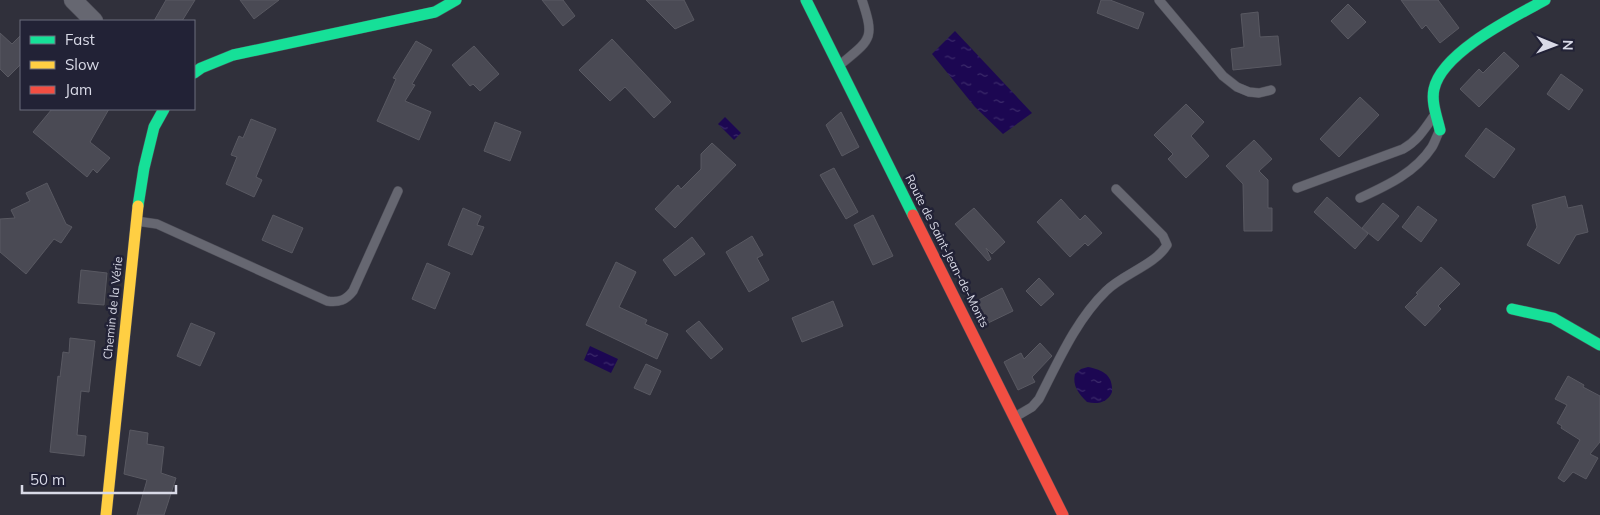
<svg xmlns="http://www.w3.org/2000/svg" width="1600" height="515" viewBox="0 0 1600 515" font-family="Mulish,sans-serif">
	<defs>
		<pattern id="water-ripples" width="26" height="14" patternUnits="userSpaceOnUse" patternTransform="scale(1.25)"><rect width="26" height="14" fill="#1c0752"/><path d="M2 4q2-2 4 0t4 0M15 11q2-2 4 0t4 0" fill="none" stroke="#3c2b6b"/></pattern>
	</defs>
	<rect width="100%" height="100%" fill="#30303b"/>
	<g fill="url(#water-ripples)">
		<path d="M 955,31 L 1032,113 L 1003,134 L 975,107 L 932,54 Z"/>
		<path d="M 725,117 L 741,133 L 734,140 L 718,124 Z"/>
		<path d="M 590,346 L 618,359 L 611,373 L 584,360 Z"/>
		<path d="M 1088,367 C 1103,370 1113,375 1112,392 C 1108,402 1098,405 1087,402 C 1079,394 1072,386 1075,374 L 1081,369 Z"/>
	</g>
	<g fill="#4a4a54" stroke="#595962">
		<path d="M 166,0 L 195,0 L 182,21 L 154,21 Z"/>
		<path d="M 240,0 L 279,0 L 254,19 Z"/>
		<path d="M 542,0 L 563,0 L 575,16 L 563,26 Z"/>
		<path d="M 646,0 L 684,0 L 694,20 L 675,29 Z"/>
		<path d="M 1101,0 L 1110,0 L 1144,13 L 1138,29 L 1097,13 Z"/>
		<path d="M 1401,0 L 1438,0 L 1459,28 L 1440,43 L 1426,25 L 1422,29 Z"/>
		<path d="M 1348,4 L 1366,22 L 1348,39 L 1331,21 Z"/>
		<path d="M 1258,12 L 1260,37 L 1278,36 L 1281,65 L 1233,70 L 1231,49 L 1244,47 L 1241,14 Z"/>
		<path d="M 0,33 L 12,44 L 21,35 L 21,64 L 8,77 L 0,69 Z"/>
		<path d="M 612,39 L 671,102 L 654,118 L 625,87 L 610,101 L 579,70 Z"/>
		<path d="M 416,41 L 432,50 L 412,84 L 415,85 L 405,101 L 431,112 L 419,140 L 377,121 L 396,79 L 393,78 Z"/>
		<path d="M 474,46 L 499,74 L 480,91 L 473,84 L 470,86 L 452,65 Z"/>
		<path d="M 1504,52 L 1519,66 L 1479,107 L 1460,89 L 1479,69 L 1483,73 Z"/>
		<path d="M 1561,74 L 1583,90 L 1569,110 L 1547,94 Z"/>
		<path d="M 1360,97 L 1379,115 L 1339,157 L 1320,139 Z"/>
		<path d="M 1186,104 L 1204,122 L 1191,136 L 1209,156 L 1186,178 L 1168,159 L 1173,154 L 1154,135 Z"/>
		<path d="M 52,109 L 109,109 L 90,142 L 110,158 L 97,173 L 93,169 L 87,177 L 33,132 Z"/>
		<path d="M 841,112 L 859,147 L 842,156 L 826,125 Z"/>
		<path d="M 251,119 L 276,129 L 256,177 L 262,180 L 254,197 L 226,184 L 237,157 L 231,155 L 239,136 L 243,138 Z"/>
		<path d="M 495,122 L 521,132 L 510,161 L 484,151 Z"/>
		<path d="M 1486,128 L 1515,149 L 1494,178 L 1465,156 Z"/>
		<path d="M 1254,140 L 1272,159 L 1259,171 L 1268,180 L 1268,208 L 1272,208 L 1272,231 L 1244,231 L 1243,184 L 1226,166 Z"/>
		<path d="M 712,143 L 736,165 L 675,228 L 655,209 L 678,185 L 681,189 L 701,169 L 701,154 Z"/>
		<path d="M 834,168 L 858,212 L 846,219 L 820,175 Z"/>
		<path d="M 47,183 L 66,224 L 72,227 L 61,243 L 54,239 L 26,274 L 0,252 L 0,219 L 15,218 L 11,210 L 30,201 L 26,193 Z"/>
		<path d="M 1565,196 L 1568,208 L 1582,205 L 1588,232 L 1576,235 L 1559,264 L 1527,245 L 1537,227 L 1532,205 Z"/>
		<path d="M 1327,197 L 1368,234 L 1355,249 L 1314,212 Z"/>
		<path d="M 1061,199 L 1080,220 L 1085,215 L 1102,233 L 1088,246 L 1085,243 L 1070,257 L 1037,222 Z"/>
		<path d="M 1383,203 L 1399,216 L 1378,241 L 1362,228 Z"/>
		<path d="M 1418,206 L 1437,220 L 1421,242 L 1402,227 Z"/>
		<path d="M 463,208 L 481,216 L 477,225 L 484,227 L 472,255 L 448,245 Z"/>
		<path d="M 974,208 L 1005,242 L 992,254 L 986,248 L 991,259 L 988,261 L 955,224 Z"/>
		<path d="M 273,215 L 303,228 L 292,253 L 262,240 Z"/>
		<path d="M 873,215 L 893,256 L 873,265 L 854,225 Z"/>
		<path d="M 752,236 L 763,255 L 757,258 L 769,280 L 749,292 L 726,252 Z"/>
		<path d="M 692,237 L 705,254 L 675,276 L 663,260 Z"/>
		<path d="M 616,262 L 636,272 L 619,307 L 647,320 L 645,324 L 668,334 L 657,359 L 586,325 Z"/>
		<path d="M 427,263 L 450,273 L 435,309 L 412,299 Z"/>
		<path d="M 1441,267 L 1460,284 L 1438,306 L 1441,309 L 1425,326 L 1405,307 L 1418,294 L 1416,293 Z"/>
		<path d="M 81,270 L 107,273 L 104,305 L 78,303 Z"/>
		<path d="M 1039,278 L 1054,294 L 1041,306 L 1026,291 Z"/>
		<path d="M 1002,288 L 1013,311 L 986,324 L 975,302 Z"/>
		<path d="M 833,301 L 843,326 L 802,342 L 792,318 Z"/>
		<path d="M 699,321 L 723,349 L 711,359 L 686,331 Z"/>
		<path d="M 191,323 L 215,333 L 200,366 L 177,356 Z"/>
		<path d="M 70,338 L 95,341 L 89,392 L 81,391 L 77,435 L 86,436 L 84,456 L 50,452 L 58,376 L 60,377 L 63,352 L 69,353 Z"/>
		<path d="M 1040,343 L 1052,356 L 1032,377 L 1035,382 L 1018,390 L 1004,362 L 1021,353 L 1024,359 Z"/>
		<path d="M 646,364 L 661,371 L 650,395 L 634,388 Z"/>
		<path d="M 1568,376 L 1584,385 L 1583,387 L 1600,396 L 1600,442 L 1590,454 L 1598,458 L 1586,479 L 1573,472 L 1564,482 L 1558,478 L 1580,440 L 1561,428 L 1562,426 L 1557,423 L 1567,405 L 1555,399 Z"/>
		<path d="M 130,430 L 148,433 L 147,444 L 164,447 L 161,473 L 176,478 L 164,515 L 137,515 L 147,480 L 124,474 Z"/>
	</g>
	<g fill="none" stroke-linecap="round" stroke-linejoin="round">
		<defs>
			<g id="lane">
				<path d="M 1159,0 L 1223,76 L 1237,87 L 1249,92 L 1259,93 L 1271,90"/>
				<path d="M 841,64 C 871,39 875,39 862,0"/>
				<path d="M 1297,188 L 1403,149 C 1417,141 1424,130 1433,117"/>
				<path d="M 1360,198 C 1386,186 1415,173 1432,147 C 1435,142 1437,135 1440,130"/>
				<path d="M 136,221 L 157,224 L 327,301 C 339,303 346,300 353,291 L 398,191"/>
				<path d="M 1015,417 L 1032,407 L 1039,399 C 1058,362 1076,320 1106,291 C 1123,274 1155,265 1167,245 L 1163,236 L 1116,189"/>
			</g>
			<path id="street" d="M 73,0 L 94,21"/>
			<g id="fast">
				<path d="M 806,0 L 913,215"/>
				<path d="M 194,73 L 201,68 L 233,55 L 435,12 L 456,0"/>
				<path d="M 1440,130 C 1437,117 1431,102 1434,89 C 1442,52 1514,17 1545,0"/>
				<path d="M 138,206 L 144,168 L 154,127 L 164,109"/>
				<path d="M 1512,309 L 1553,318 L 1600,345"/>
			</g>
			<path id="slow" d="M 106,515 L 138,206"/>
			<path id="jam" d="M 913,215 L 1063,515"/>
		</defs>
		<use href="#lane" stroke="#4c4c56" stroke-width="10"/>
		<use href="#street" stroke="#4c4c56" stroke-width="19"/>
		<use href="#fast" stroke="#4c4c56" stroke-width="12"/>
		<use href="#slow" stroke="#4c4c56" stroke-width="12"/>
		<use href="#jam" stroke="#4c4c56" stroke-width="12"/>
		<use href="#lane" stroke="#666771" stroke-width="9"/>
		<use href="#street" stroke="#666771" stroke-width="18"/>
		<use href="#fast" stroke="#16e098" stroke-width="11"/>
		<use href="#slow" stroke="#ffcf43" stroke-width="11"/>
		<use href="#jam" stroke="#f24e42" stroke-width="11"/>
	</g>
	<g text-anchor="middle" stroke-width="5" stroke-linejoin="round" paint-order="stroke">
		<g font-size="12" fill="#d9dae7" stroke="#222236">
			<text transform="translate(947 251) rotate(63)" y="4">Route de Saint-Jean-de-Monts</text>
			<text transform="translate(113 308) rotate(-84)" y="4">Chemin de la Vérie</text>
		</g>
	</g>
	<rect x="20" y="20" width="175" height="90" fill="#222236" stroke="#6b6c7d"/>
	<rect x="30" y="36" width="25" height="8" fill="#16e098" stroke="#6b6c7d"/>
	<text x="65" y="45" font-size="15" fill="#d9dae7">Fast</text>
	<rect x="30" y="61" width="25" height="8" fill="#ffcf43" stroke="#6b6c7d"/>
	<text x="65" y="70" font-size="15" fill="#d9dae7">Slow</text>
	<rect x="30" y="86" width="25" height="8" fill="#f24e42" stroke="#6b6c7d"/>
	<text x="65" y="95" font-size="15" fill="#d9dae7">Jam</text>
	<g transform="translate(1555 45) rotate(91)" stroke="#222236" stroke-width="4" paint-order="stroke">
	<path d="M0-4L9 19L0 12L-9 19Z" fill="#d9dae7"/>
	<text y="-8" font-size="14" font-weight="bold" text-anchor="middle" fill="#d9dae7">N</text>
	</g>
	<path d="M22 485v8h154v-8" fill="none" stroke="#d9dae7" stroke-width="2.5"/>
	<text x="30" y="485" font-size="15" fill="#d9dae7" stroke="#222236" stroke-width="4" paint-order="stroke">50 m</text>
</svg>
